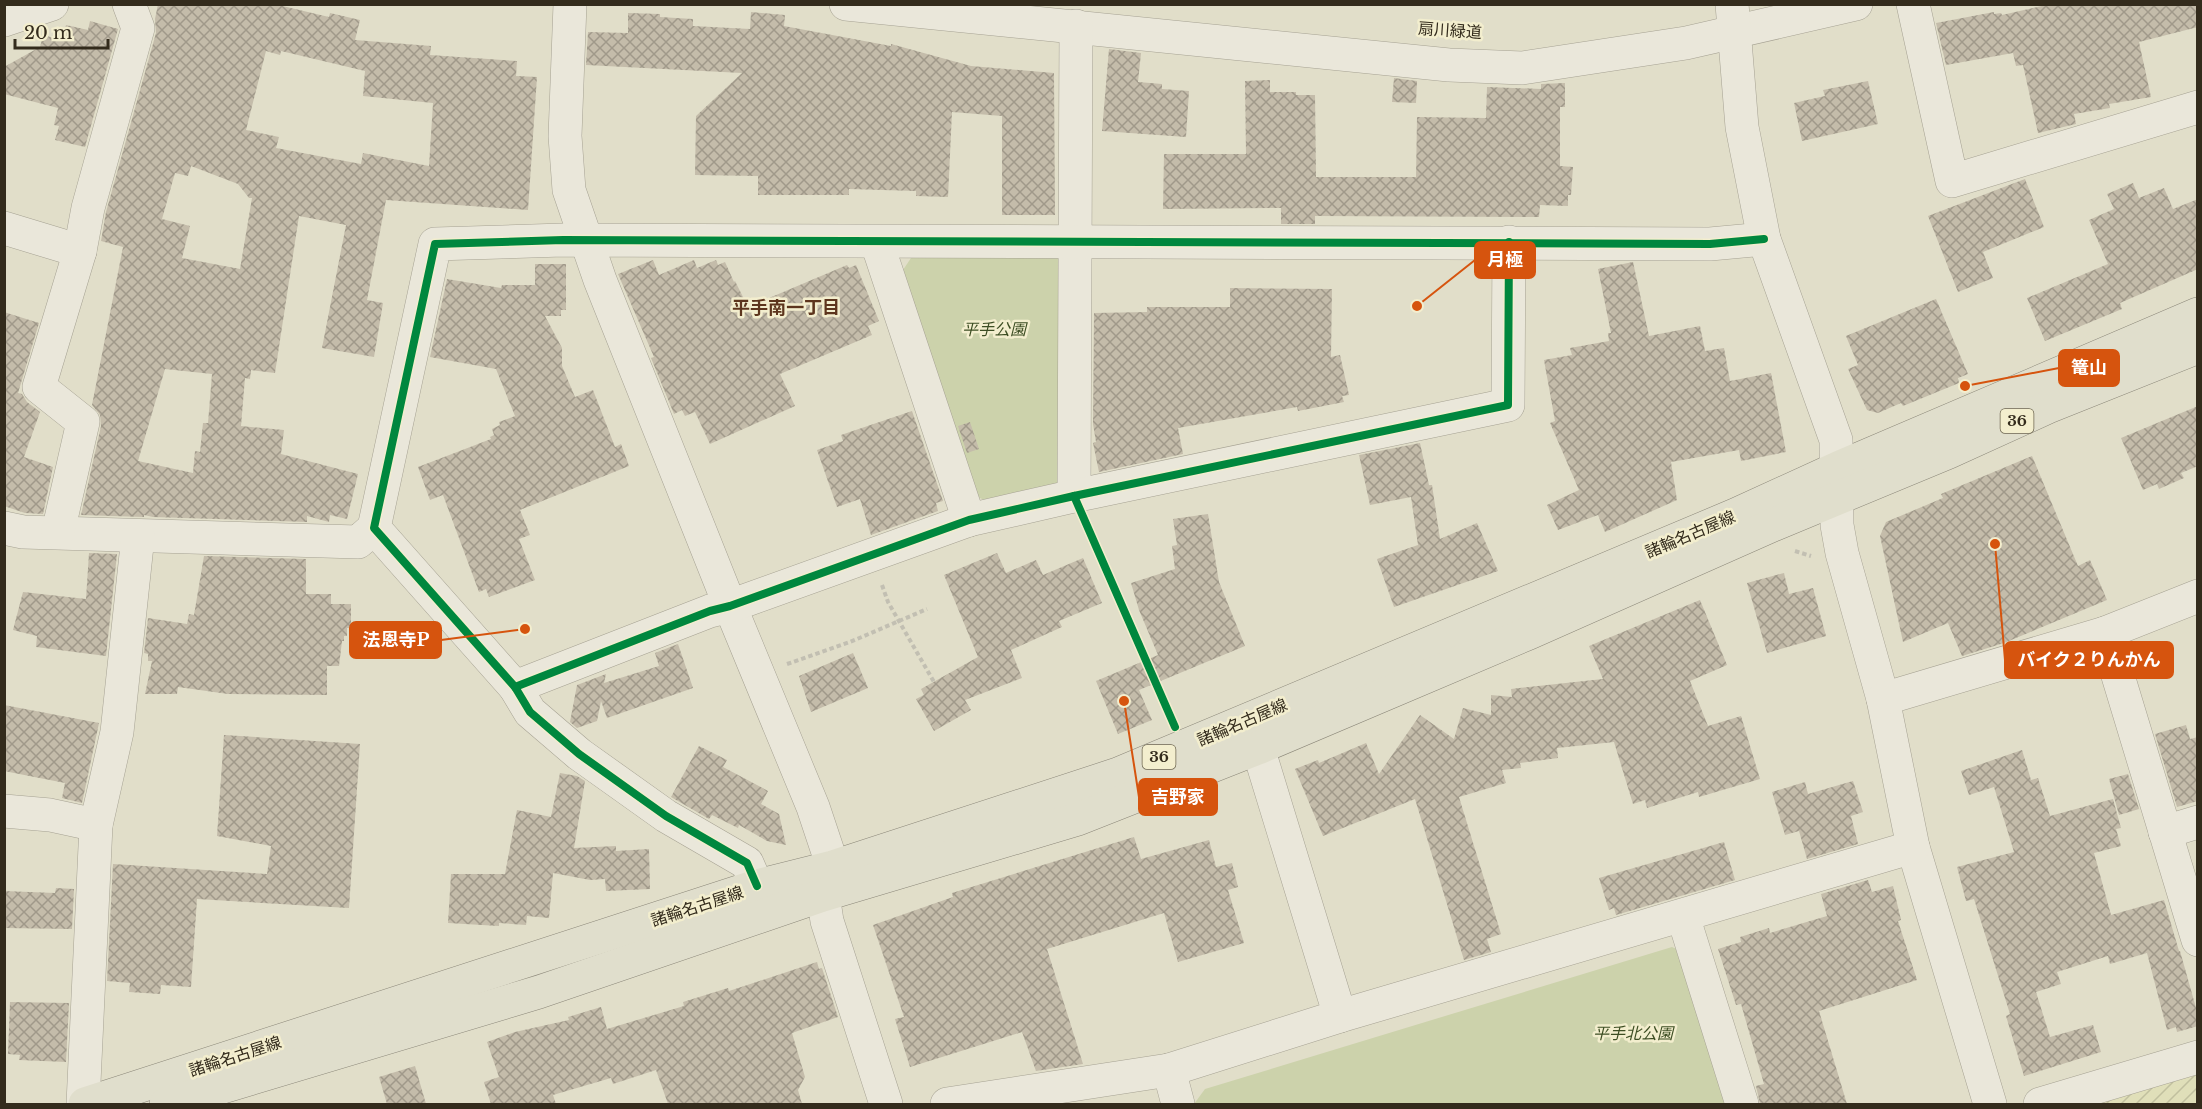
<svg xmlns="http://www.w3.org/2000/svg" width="2202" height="1109" viewBox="0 0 2202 1109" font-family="'Libre Baskerville','Noto Sans JP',serif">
	<defs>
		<pattern id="farmland-furrows" width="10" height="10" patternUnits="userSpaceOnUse" patternTransform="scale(1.5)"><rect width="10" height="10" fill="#e0dfb9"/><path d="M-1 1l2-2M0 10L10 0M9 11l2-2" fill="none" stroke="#c1c09e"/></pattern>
		<pattern id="building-cross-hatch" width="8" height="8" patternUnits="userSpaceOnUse" patternTransform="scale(1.5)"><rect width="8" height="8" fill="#c4bcaa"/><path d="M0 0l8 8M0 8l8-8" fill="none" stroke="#a0998a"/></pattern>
	</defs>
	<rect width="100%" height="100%" fill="#e1dec9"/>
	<path fill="url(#farmland-furrows)" d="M 2197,1068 L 2197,1104 L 2081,1104 Z"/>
	<g fill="#ccd2ab">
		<path d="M 1057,254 L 1068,267 L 1067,479 L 1055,490 L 992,504 L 972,494 L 899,276 L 913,255 Z"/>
		<path d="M 1672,947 L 1683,952 L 1728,1104 L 1194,1104 L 1205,1089 Z"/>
	</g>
	<g fill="url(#building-cross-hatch)" fill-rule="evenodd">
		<path d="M 158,4 L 274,4 L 329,17 L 330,13 L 360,20 L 355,40 L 431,46 L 430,55 L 517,61 L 516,76 L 537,77 L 528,210 L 386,200 L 367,300 L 383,303 L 374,357 L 322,348 L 346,225 L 299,216 L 275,373 L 251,370 L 250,379 L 245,378 L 241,426 L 284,430 L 281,454 L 358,474 L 347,519 L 330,515 L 329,522 L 307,516 L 307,522 L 153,517 L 144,515 L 144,517 L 81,515 L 101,426 L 100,415 L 92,405 L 123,247 L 101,241 L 106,212 L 156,33 L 155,19 ZM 266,51 L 280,55 L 281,51 L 365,71 L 363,96 L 433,103 L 429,166 L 363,153 L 361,164 L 276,148 L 279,137 L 246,130 ZM 191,166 L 238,184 L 249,198 L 252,198 L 240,269 L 182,258 L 190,226 L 162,219 L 175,173 L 188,176 ZM 165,369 L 212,374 L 208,423 L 203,423 L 200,452 L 195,451 L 193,473 L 138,461 Z"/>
		<path d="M 2050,4 L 2198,4 L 2198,27 L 2139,42 L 2151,97 L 2109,104 L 2110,108 L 2074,114 L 2076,124 L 2038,133 L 2023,65 L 2016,66 L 2013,53 L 1946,65 L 1936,23 L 1994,12 L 1994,14 L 2001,13 L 2002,15 Z"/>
		<path d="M 751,12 L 785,15 L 784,26 L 891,46 L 891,44 L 971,66 L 1054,73 L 1055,215 L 1002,215 L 1002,116 L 952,112 L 948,197 L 916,196 L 916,191 L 849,189 L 849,195 L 758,195 L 758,176 L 695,175 L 696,116 L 742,73 L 586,65 L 588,32 L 628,33 L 628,13 L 660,14 L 660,17 L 693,19 L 693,26 L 750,29 Z"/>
		<path d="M 90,21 L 118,29 L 85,147 L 55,140 L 59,126 L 54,125 L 58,108 L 4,94 L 4,67 L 40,47 L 43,35 L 62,40 L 66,25 L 88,30 Z"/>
		<path d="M 1109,49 L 1141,53 L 1138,82 L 1162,84 L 1162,89 L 1189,91 L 1186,137 L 1102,131 Z"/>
		<path d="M 1394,78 L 1417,81 L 1416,103 L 1392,102 Z"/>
		<path d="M 1270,80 L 1270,92 L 1296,92 L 1296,95 L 1315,95 L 1316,177 L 1416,177 L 1417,117 L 1486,118 L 1487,87 L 1541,89 L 1541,84 L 1565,83 L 1565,107 L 1560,107 L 1560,166 L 1573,167 L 1571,195 L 1568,195 L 1568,206 L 1540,205 L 1539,217 L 1315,216 L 1315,224 L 1281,224 L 1281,208 L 1163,209 L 1164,154 L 1246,154 L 1245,81 Z"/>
		<path d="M 1868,81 L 1878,124 L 1802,141 L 1794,103 L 1825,96 L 1823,90 Z"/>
		<path d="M 2025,179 L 2044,227 L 1983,252 L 1993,278 L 1958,292 L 1928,216 Z"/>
		<path d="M 2133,183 L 2139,198 L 2164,188 L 2173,209 L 2198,199 L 2198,269 L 2120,303 L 2122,309 L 2045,341 L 2027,298 L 2108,264 L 2089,220 L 2114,209 L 2107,194 Z"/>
		<path d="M 653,260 L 659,275 L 694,260 L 697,268 L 716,260 L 718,265 L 725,262 L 734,282 L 735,281 L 748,307 L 847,265 L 849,268 L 856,265 L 879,321 L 868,326 L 872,335 L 780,374 L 795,406 L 710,444 L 695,412 L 685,416 L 682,410 L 674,414 L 651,358 L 654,357 L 618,274 Z"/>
		<path d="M 1633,262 L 1649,336 L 1700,326 L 1705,351 L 1724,348 L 1730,381 L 1771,373 L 1786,452 L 1741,461 L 1739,450 L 1671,462 L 1677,500 L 1605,532 L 1598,515 L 1558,530 L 1547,505 L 1579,490 L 1550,423 L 1555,421 L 1544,360 L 1572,355 L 1570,348 L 1609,341 L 1608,333 L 1611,333 L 1598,269 Z"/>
		<path d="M 535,264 L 566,264 L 566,310 L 561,310 L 561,316 L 545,316 L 562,348 L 562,366 L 575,397 L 593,390 L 615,447 L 621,444 L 629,466 L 520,510 L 530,535 L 519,539 L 535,580 L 489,597 L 486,589 L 479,592 L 443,495 L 430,500 L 418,467 L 491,439 L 490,437 L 494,435 L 492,429 L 500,425 L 499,422 L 515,416 L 496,369 L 430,357 L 447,279 L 501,288 L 502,285 L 535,285 Z"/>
		<path d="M 1230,288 L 1332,289 L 1331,357 L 1340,355 L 1349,395 L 1342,396 L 1344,402 L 1298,411 L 1297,407 L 1178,428 L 1183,454 L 1099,472 L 1093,443 L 1096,442 L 1093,424 L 1094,313 L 1147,312 L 1147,307 L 1230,307 Z"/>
		<path d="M 1936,299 L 1968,374 L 1958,378 L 1959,383 L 1903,406 L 1901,403 L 1878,413 L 1867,410 L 1848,369 L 1858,365 L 1846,336 Z"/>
		<path d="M 4,312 L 39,323 L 18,393 L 22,394 L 27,402 L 40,412 L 24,457 L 53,467 L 43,514 L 25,513 L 4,506 Z"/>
		<path d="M 2198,406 L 2198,466 L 2181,473 L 2184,478 L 2159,489 L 2157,484 L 2143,490 L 2121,438 Z"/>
		<path d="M 912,411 L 943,501 L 936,503 L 938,511 L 871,535 L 860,499 L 837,507 L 817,450 L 843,441 L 841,435 Z"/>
		<path d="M 970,422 L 979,449 L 967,453 L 958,426 Z"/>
		<path d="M 1420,443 L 1429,485 L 1432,485 L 1440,539 L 1477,523 L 1498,571 L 1394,607 L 1377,559 L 1418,545 L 1411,497 L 1370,505 L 1359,455 Z"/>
		<path d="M 2032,456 L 2078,566 L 2090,560 L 2107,600 L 2004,643 L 1962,656 L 1948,623 L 1903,642 L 1880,536 L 1886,522 L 1943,498 L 1941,494 Z"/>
		<path d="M 1208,514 L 1219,582 L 1245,646 L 1139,690 L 1152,720 L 1118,734 L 1096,681 L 1158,655 L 1139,610 L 1131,583 L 1175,569 L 1172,546 L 1177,545 L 1173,519 Z"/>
		<path d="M 89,553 L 117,554 L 106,656 L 36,647 L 37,636 L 13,630 L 23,592 L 86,599 Z"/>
		<path d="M 997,553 L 1006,573 L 1036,560 L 1043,575 L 1083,558 L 1102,603 L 1059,621 L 1062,627 L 1011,650 L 1022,678 L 965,700 L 971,710 L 934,731 L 916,699 L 924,695 L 921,689 L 978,657 L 944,575 Z"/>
		<path d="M 204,556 L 306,559 L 306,594 L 331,594 L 331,604 L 351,604 L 351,628 L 347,628 L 347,636 L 344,636 L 344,641 L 342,641 L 339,666 L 327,666 L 327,695 L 228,694 L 178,687 L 177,694 L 145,694 L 152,661 L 148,661 L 148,654 L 144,653 L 148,618 L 187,624 L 189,614 L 194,615 Z"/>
		<path d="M 1784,573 L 1789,594 L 1813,588 L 1826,636 L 1767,653 L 1747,583 Z"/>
		<path d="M 1700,600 L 1727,665 L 1690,681 L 1708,726 L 1741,716 L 1760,779 L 1699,797 L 1698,792 L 1647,808 L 1645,800 L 1633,804 L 1614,742 L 1557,748 L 1558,758 L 1520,763 L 1521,768 L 1502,770 L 1506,783 L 1459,797 L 1501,934 L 1487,939 L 1491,952 L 1464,960 L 1415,799 L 1323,836 L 1295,769 L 1318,760 L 1319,763 L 1366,743 L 1379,774 L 1420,715 L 1454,739 L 1463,708 L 1491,715 L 1491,695 L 1512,697 L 1511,689 L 1603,679 L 1589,646 Z"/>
		<path d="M 678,644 L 693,688 L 607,718 L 601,701 L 597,721 L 577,728 L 570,722 L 577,685 L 606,674 L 604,683 L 659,666 L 655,653 Z"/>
		<path d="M 853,653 L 868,688 L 811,712 L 799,676 Z"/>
		<path d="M 4,705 L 99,723 L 82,803 L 62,798 L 65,783 L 4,771 Z"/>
		<path d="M 2186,725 L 2190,739 L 2198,737 L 2198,801 L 2177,807 L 2155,734 Z"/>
		<path d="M 224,735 L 360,744 L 349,908 L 197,899 L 191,987 L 161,985 L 160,994 L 129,992 L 130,983 L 107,981 L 113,864 L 267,874 L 271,846 L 217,836 Z"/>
		<path d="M 699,746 L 727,760 L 723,767 L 768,791 L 761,804 L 779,814 L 786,845 L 767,841 L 739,825 L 738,828 L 712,815 L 709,819 L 671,797 Z"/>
		<path d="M 2022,750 L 2031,780 L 2038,778 L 2050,816 L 2113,799 L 2121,828 L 2116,829 L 2121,846 L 2094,853 L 2111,915 L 2164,900 L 2179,951 L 2180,951 L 2198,1015 L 2198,1026 L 2177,1032 L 2176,1027 L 2167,1030 L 2147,953 L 2110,964 L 2108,956 L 2057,972 L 2061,984 L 2036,992 L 2050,1037 L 2093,1025 L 2101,1052 L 2024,1076 L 2006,1016 L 2010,1014 L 1974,899 L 1966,901 L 1957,867 L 2014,852 L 1994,787 L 1969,795 L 1961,771 Z"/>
		<path d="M 560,773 L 577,776 L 585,781 L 574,848 L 616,846 L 616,851 L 649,849 L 650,889 L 606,891 L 605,879 L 590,880 L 553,873 L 549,918 L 527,916 L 526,925 L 499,923 L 499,926 L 448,923 L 451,874 L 505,874 L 517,810 L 551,817 Z"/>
		<path d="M 2128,774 L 2139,809 L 2119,815 L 2109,779 Z"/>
		<path d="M 1853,781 L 1863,812 L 1851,816 L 1858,844 L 1807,859 L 1799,831 L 1785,835 L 1772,792 L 1805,782 L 1808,794 Z"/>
		<path d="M 1134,837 L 1141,859 L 1209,840 L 1216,867 L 1232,863 L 1238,887 L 1228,890 L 1244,943 L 1178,962 L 1164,913 L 1047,949 L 1083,1064 L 1036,1071 L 1022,1032 L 910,1067 L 895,1019 L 904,1017 L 873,925 L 953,897 L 952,893 Z"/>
		<path d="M 1724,842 L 1735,880 L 1616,915 L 1614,908 L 1609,910 L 1599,878 Z"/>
		<path d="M 1868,880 L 1872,892 L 1893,886 L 1901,920 L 1898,921 L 1917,980 L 1819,1011 L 1847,1104 L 1760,1104 L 1756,1086 L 1764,1084 L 1741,1004 L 1736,1005 L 1718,949 L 1741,942 L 1740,937 L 1769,928 L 1770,933 L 1827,916 L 1821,894 Z"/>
		<path d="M 56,888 L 74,889 L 72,929 L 4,928 L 4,891 L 55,893 Z"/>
		<path d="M 817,962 L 819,969 L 822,968 L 838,1017 L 792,1033 L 805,1077 L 798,1090 L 802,1104 L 668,1104 L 656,1070 L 613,1084 L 611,1078 L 553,1095 L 556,1104 L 491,1104 L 484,1082 L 499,1077 L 487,1042 L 515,1032 L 569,1020 L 568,1017 L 601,1007 L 607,1029 L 684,1006 L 683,1002 L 728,988 L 729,991 Z"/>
		<path d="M 10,1002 L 69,1003 L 66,1062 L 19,1060 L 20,1055 L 8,1054 Z"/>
		<path d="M 415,1066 L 426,1104 L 387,1104 L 379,1077 Z"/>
	</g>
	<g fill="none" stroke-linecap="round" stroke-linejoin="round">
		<defs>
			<g id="minor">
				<path d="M 570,4 L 565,136 L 569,190 L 600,280 L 730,606 L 813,807 L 833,867 L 823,895 L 827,921 L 886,1104"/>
				<path d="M 846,4 L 1449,65 L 1522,68 L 1686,43 L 1856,4"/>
				<path d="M 1732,4 L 1742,127 L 1764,239 L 1836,440 L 1837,525 L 1842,553 L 1883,699 L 1913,847 L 1990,1104"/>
				<path d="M 1913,4 L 1952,181 L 2198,107"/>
				<path d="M 4,20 L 52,4"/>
				<path d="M 4,228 L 80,251"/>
				<path d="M 877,243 L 969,520"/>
				<path d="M 1074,496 L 1076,26"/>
				<path d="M 4,528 L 23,532 L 358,542 L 374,528"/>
				<path d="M 58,532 L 83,422 L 39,387 L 80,251 L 88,208 L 138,28 L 129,4"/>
				<path d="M 2105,633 L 2198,940"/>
				<path d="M 515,687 L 710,611 L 730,606 L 969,520 L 1074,496 L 1508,405 L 1509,242"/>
				<path d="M 1883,699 L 2105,633 L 2198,596"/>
				<path d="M 4,811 L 50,815 L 96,825"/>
				<path d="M 2165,832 L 2198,822"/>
				<path d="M 757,886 L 747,863 L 666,816 L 579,754 L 530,712 L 515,687 L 374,528 L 435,244 L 563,240 L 1710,244 L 1764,239"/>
				<path d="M 1683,916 L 1742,1104"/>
				<path d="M 1340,1016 L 1913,847"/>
				<path d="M 83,1104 L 96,825 L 117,732 L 138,536"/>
				<path d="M 947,1104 L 1169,1070"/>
				<path d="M 1178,1104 L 1169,1070 L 1340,1016 L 1258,748"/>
				<path d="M 2040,1104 L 2198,1057"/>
			</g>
			<g id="major">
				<path d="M 85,1104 L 757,886 L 833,867 L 1118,774 L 1735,515 L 1838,468 L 2198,314"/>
				<path d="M 166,1104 L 539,992 L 823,895 L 1078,819 L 1258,748 L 1529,633 L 1773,525 L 1949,452 L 2048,407 L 2198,347"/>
			</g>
		</defs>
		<use href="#minor" stroke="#a6a293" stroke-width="34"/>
		<use href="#major" stroke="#8b8779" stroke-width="34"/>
		<g stroke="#c2bfb2" stroke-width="4" stroke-dasharray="4.5 3" stroke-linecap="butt">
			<path d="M 1089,526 L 1172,718"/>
			<path d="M 1795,551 L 1811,556"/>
			<path d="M 882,585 L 888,602 L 934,682"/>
			<path d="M 787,664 L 850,642 L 927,609"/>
		</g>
		<use href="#minor" stroke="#eae7da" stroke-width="33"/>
		<use href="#major" stroke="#e0decc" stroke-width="33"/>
		<defs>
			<g id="cycleway">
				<path d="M 1074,496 L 1175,727"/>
				<path d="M 515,687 L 710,611 L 730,606 L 969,520 L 1074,496 L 1508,405 L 1509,242"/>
				<path d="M 757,886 L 747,863 L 666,816 L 579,754 L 530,712 L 515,687 L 374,528 L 435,244 L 563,240 L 1710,244 L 1764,239"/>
			</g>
		</defs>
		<use href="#cycleway" stroke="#f3eece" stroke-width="11"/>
		<use href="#cycleway" stroke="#00873e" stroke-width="8"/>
	</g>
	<g text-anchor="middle" stroke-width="5" stroke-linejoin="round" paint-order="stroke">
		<g fill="#f3eece" stroke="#6d6651" stroke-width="1.5">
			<rect x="2000.5" y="409" width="33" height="24" rx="4.5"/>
			<rect x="1142.5" y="745" width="33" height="24" rx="4.5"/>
		</g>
		<g font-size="15" font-weight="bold" fill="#332b1c">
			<text x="2017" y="426">36</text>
			<text x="1159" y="762">36</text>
		</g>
		<g font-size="16" fill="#332b1c" stroke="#f3eece">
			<text transform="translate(1450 30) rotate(4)" y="6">扇川緑道</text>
			<text transform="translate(1690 534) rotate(-23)" y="6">諸輪名古屋線</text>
			<text transform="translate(1242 722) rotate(-23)" y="6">諸輪名古屋線</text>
			<text transform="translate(697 906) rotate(-18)" y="6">諸輪名古屋線</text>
			<text transform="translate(235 1056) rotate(-18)" y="6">諸輪名古屋線</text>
		</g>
		<g font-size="16" font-style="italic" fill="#3d4e23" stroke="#f3eece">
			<text x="994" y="335">平手公園</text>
			<text x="1633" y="1039">平手北公園</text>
		</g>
		<g font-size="18" font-weight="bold" fill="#5d351d" stroke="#f3eece">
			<text x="786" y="314">平手南一丁目</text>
		</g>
	</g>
	<path fill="none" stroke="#d6540e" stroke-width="2" d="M1417 306L1475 260M1965 386L2059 368M525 629L441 640M1995 544L2005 660M1124 701L1139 797"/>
	<g fill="#d6540e" stroke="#f3eece" stroke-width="2">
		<circle cx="1417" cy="306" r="6"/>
		<circle cx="1965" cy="386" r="6"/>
		<circle cx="525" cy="629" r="6"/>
		<circle cx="1995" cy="544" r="6"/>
		<circle cx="1124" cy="701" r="6"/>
	</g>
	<g fill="#d6540e" stroke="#d6540e" stroke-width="2">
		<rect x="1475" y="242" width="60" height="36" rx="6"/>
		<rect x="2059" y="350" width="60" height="36" rx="6"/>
		<rect x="350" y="622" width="91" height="36" rx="6"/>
		<rect x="2005" y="642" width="168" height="36" rx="6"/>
		<rect x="1139" y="779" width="78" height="36" rx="6"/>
	</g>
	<g font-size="18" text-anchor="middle" font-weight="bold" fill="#fff">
		<text x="1505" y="266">月極</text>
		<text x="2089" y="374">篭山</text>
		<text x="396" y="646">法恩寺P</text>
		<text x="2089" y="666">バイク２りんかん</text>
		<text x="1178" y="803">吉野家</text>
	</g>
	<rect width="2202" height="1109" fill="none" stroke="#332b1c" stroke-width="12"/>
	<path d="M15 39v9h93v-9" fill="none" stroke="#332b1c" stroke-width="3"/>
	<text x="24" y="39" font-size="18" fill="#332b1c" stroke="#f3eece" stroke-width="4.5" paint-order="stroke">20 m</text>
</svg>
